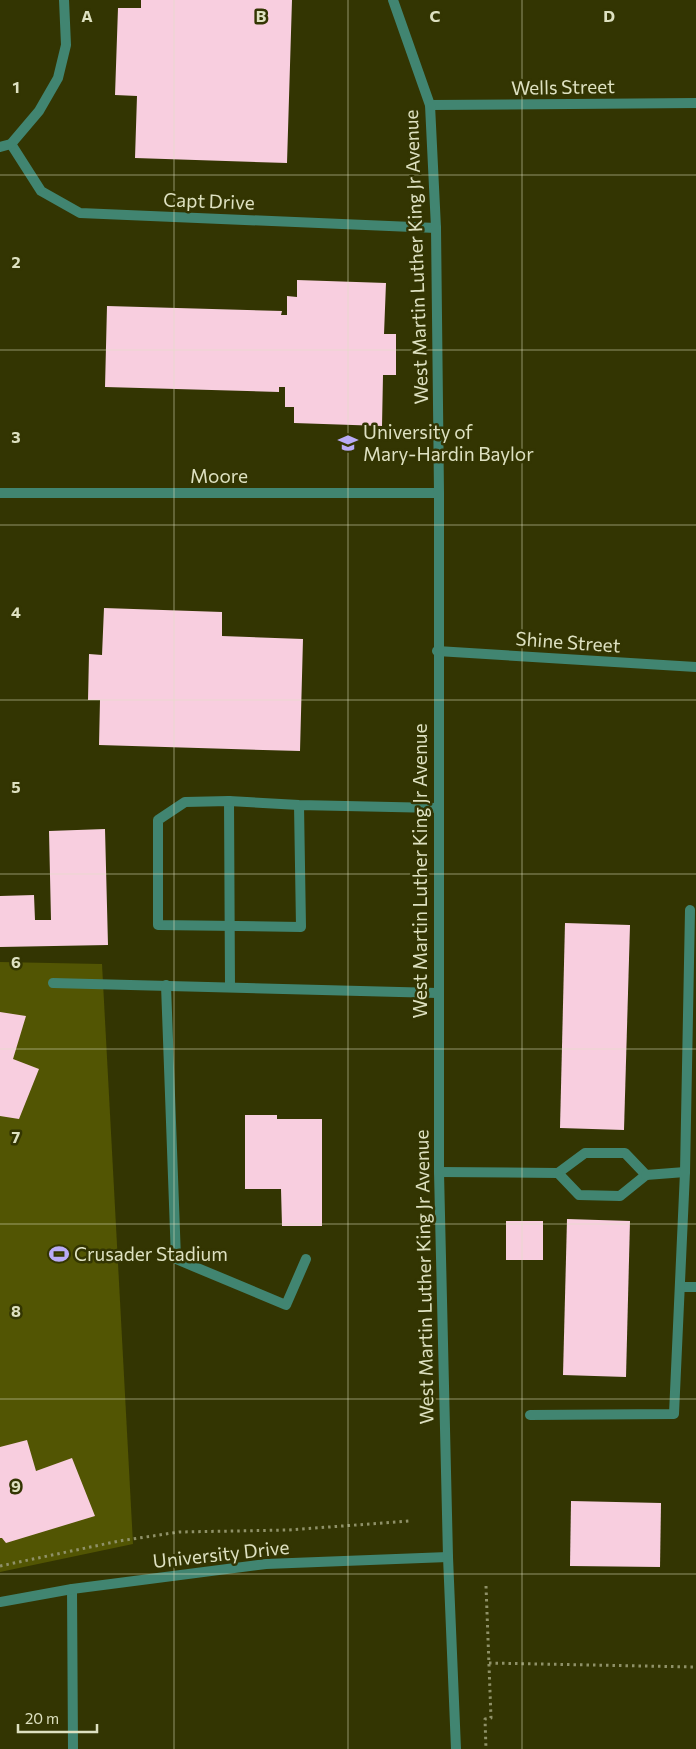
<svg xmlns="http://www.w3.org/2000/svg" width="696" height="1749" viewBox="0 0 696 1749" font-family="Commissioner,sans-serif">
	<rect width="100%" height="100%" fill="#333502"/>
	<path fill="#525503" d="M 0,962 L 102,964 L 133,1544 L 0,1572 Z"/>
	<g fill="#f8cedf">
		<path d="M 141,0 L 292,0 L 287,163 L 135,158 L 137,96 L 115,95 L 118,8 L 141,8 Z"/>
		<path d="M 297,280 L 386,283 L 384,334 L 396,334 L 396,375 L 383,375 L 382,426 L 294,423 L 294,407 L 285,407 L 285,387 L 279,387 L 279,392 L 105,387 L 107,306 L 282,311 L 281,315 L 287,315 L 287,296 L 297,297 Z"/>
		<path d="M 104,608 L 222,612 L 222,636 L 303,639 L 300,751 L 99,745 L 100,700 L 88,700 L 89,654 L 102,655 Z"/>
		<path d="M 105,829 L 108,945 L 0,947 L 0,896 L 34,895 L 35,920 L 51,920 L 49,831 Z"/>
		<path d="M 565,923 L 630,925 L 624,1130 L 560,1128 Z"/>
		<path d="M 0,1012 L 26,1016 L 13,1059 L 39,1069 L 19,1119 L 0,1116 Z"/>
		<path d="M 245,1115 L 277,1115 L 277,1119 L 322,1119 L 322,1226 L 282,1226 L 281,1189 L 245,1189 Z"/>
		<path d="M 567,1219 L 630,1221 L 626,1377 L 563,1375 Z"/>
		<rect x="506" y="1221" width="37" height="39"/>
		<path d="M 27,1440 L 36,1471 L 72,1458 L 95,1516 L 6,1543 L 2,1538 L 0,1538 L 0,1447 Z"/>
		<path d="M 571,1501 L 661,1503 L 660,1567 L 570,1566 Z"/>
	</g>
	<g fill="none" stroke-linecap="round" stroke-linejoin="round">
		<g stroke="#8f9168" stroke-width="3" stroke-dasharray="2.5 4" stroke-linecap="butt">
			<path d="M 0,1566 L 119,1541 L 179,1532 L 289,1530 L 409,1521"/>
			<path d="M 486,1586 L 491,1718 L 485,1719 L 486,1749"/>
			<path d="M 489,1663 L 696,1667"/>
		</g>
		<g stroke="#418571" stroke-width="10">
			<path d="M 229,801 L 230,987"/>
			<path d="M 299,805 L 301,927 L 158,925 L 158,820 L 185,802 L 229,801 L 299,805 L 438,808"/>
			<path d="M 53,983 L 438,993"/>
			<path d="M 166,985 L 176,1259 L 286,1305 L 306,1259"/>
			<path d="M 585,1153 L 625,1153 L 646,1175 L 620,1196 L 579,1195 L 558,1173 Z"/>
			<path d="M 439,1172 L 558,1173"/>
			<path d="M 646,1175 L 685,1172"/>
			<path d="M 680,1287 L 696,1287"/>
			<path d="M 530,1415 L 674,1414 L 685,1172 L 690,910"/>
		</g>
		<g stroke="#418571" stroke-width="10">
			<path d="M 430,105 L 696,103"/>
			<path d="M 11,144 L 41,191 L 80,213 L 436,228"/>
			<path d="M 0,147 L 11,144 L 39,111 L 58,78 L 66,45 L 64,0"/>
			<path d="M 0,493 L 439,493"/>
			<path d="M 437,651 L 696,667"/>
			<path d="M 72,1589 L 73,1749"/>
			<path d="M 0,1602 L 72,1589 L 266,1564 L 448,1557"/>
		</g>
		<path stroke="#418571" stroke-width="10" d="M 393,0 L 430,105 L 436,228 L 439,493 L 439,1172 L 448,1557 L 456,1749"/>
	</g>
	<path fill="none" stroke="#dee1c1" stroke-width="1" stroke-opacity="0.55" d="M 174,0 L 174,1749M 348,0 L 348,1749M 522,0 L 522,1749M 0,175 L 696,175M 0,350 L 696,350M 0,525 L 696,525M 0,700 L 696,700M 0,874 L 696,874M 0,1049 L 696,1049M 0,1224 L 696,1224M 0,1399 L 696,1399M 0,1574 L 696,1574"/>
	<defs>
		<symbol id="university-bare" viewBox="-9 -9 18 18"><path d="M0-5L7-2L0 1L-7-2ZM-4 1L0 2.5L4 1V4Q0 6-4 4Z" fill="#b9abf7" stroke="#333502" stroke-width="2.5" paint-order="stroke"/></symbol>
		<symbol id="stadium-bare" viewBox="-9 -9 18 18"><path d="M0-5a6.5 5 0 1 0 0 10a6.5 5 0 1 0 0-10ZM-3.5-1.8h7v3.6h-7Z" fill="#b9abf7" stroke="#333502" stroke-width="2.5" paint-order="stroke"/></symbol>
	</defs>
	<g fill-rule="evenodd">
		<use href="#university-bare" x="334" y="429" width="28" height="28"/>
		<use href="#stadium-bare" x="45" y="1240" width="28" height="28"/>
	</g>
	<g text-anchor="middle" stroke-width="5" stroke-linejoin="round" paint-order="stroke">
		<g font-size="19" fill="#dee1c1" stroke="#333502">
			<text transform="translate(563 87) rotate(-1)" y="7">Wells Street</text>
			<text transform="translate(209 201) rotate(2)" y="7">Capt Drive</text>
			<text transform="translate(416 257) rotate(-92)" y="7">West Martin Luther King Jr Avenue</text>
			<text x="219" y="483">Moore</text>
			<text transform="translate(568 642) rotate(4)" y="7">Shine Street</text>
			<text transform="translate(420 871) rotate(-90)" y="7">West Martin Luther King Jr Avenue</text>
			<text transform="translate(424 1277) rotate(-91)" y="7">West Martin Luther King Jr Avenue</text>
			<text transform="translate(221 1554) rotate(-6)" y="7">University Drive</text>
		</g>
		<g font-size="19" fill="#dee1c1" stroke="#333502" text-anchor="start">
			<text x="363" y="439">University of<tspan x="363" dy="22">Mary-Hardin Baylor</tspan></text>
			<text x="74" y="1261">Crusader Stadium</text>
		</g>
	</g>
	<g font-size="16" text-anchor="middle" font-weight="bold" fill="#dee1c1" stroke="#333502" stroke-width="5" stroke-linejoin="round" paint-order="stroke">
		<text x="87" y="22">A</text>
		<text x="261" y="22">B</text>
		<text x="435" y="22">C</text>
		<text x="609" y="22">D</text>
		<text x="16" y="93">1</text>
		<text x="16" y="268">2</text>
		<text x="16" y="443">3</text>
		<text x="16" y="618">4</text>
		<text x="16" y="793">5</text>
		<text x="16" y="968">6</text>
		<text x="16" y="1143">7</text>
		<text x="16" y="1317">8</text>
		<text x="16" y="1492">9</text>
	</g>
	<path d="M18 1724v8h79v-8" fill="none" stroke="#dee1c1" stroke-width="2.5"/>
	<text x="25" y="1724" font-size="15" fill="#dee1c1" stroke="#333502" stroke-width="4" paint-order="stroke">20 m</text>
</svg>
